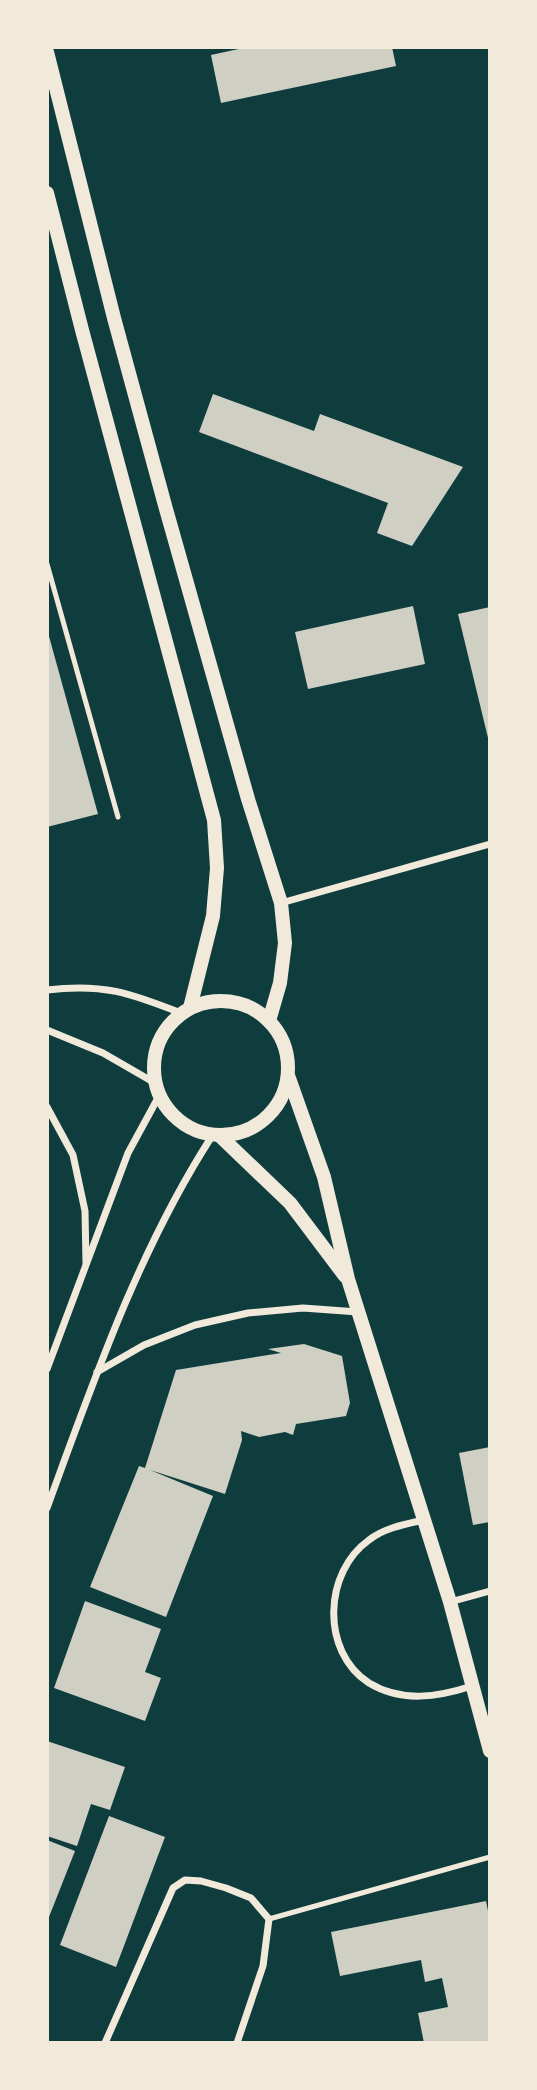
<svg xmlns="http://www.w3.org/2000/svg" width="537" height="2090" viewBox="0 0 537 2090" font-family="Inter,sans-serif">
	<rect width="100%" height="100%" fill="#0f3d3e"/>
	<g fill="#cfcfc3">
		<path d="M 248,47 L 392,47 L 396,66 L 221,103 L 211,55 Z"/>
		<path d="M 213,394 L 314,431 L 320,414 L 463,467 L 412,546 L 377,533 L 388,503 L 199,432 Z"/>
		<path d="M 413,606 L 425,664 L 308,689 L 295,632 Z"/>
		<path d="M 490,607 L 490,742 L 489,742 L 458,614 Z"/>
		<path d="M 47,629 L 98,814 L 47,827 Z"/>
		<path d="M 304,1344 L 342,1356 L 350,1403 L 346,1416 L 296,1424 L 293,1435 L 285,1432 L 259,1437 L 241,1431 L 242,1440 L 225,1494 L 150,1470 L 213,1496 L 166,1617 L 90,1587 L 139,1466 L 145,1468 L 176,1370 L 281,1353 L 268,1349 Z"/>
		<path d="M 490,1447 L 490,1522 L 473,1525 L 459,1453 Z"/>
		<path d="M 85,1601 L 161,1629 L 145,1672 L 161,1678 L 145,1721 L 54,1688 Z"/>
		<path d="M 47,1741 L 125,1767 L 110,1810 L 91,1804 L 77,1846 L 47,1836 Z"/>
		<path d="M 109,1816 L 165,1837 L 116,1967 L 60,1945 Z"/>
		<path d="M 47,1840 L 75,1851 L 47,1922 Z"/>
		<path d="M 486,1901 L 490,1921 L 490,2043 L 424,2043 L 418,2013 L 448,2007 L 442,1978 L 425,1982 L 421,1960 L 340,1976 L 331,1932 Z"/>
	</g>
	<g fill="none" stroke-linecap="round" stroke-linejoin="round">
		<g stroke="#f1e9da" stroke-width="5">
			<path d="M 47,564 L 118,817"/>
			<path d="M 269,1919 L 490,1857"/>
		</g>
		<g stroke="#f1e9da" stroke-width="7">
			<path d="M 281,903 L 490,844"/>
			<path d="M 47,990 C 103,983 130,993 181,1013"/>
			<path d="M 47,1030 L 103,1053 L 155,1083"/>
			<path d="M 47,1107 L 73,1155 L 85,1211 L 86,1263"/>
			<path d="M 47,1369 L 128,1153 L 159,1096"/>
			<path d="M 97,1372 L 144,1345 L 195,1325 L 248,1313 L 303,1308 L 358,1312"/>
			<path d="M 47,1508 C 94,1380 138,1251 212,1136"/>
			<path d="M 424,1520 C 406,1524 384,1528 369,1540 C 324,1572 320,1651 369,1683 C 402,1703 438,1697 472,1686"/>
			<path d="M 450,1602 L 490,1591"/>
			<path d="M 105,2043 L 173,1888 L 185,1880 L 201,1881 L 226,1888 L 251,1898 L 269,1919 L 263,1966 L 237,2043"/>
		</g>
		<g stroke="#f1e9da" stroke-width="14">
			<path d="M 47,52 L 114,318 L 166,509 L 248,799 L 281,903 L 285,943 L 280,983 L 269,1021"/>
			<path d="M 47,193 L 82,330 L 214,820 L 217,868 L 213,916 L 190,1008"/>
			<circle cx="221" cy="1068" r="67"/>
			<path d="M 289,1078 L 324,1177 L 348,1279 L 450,1602 L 490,1751"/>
			<path d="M 220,1136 L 290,1203 L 345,1276"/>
		</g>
	</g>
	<rect width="537" height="2090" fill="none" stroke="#f1e9da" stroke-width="98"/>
</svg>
